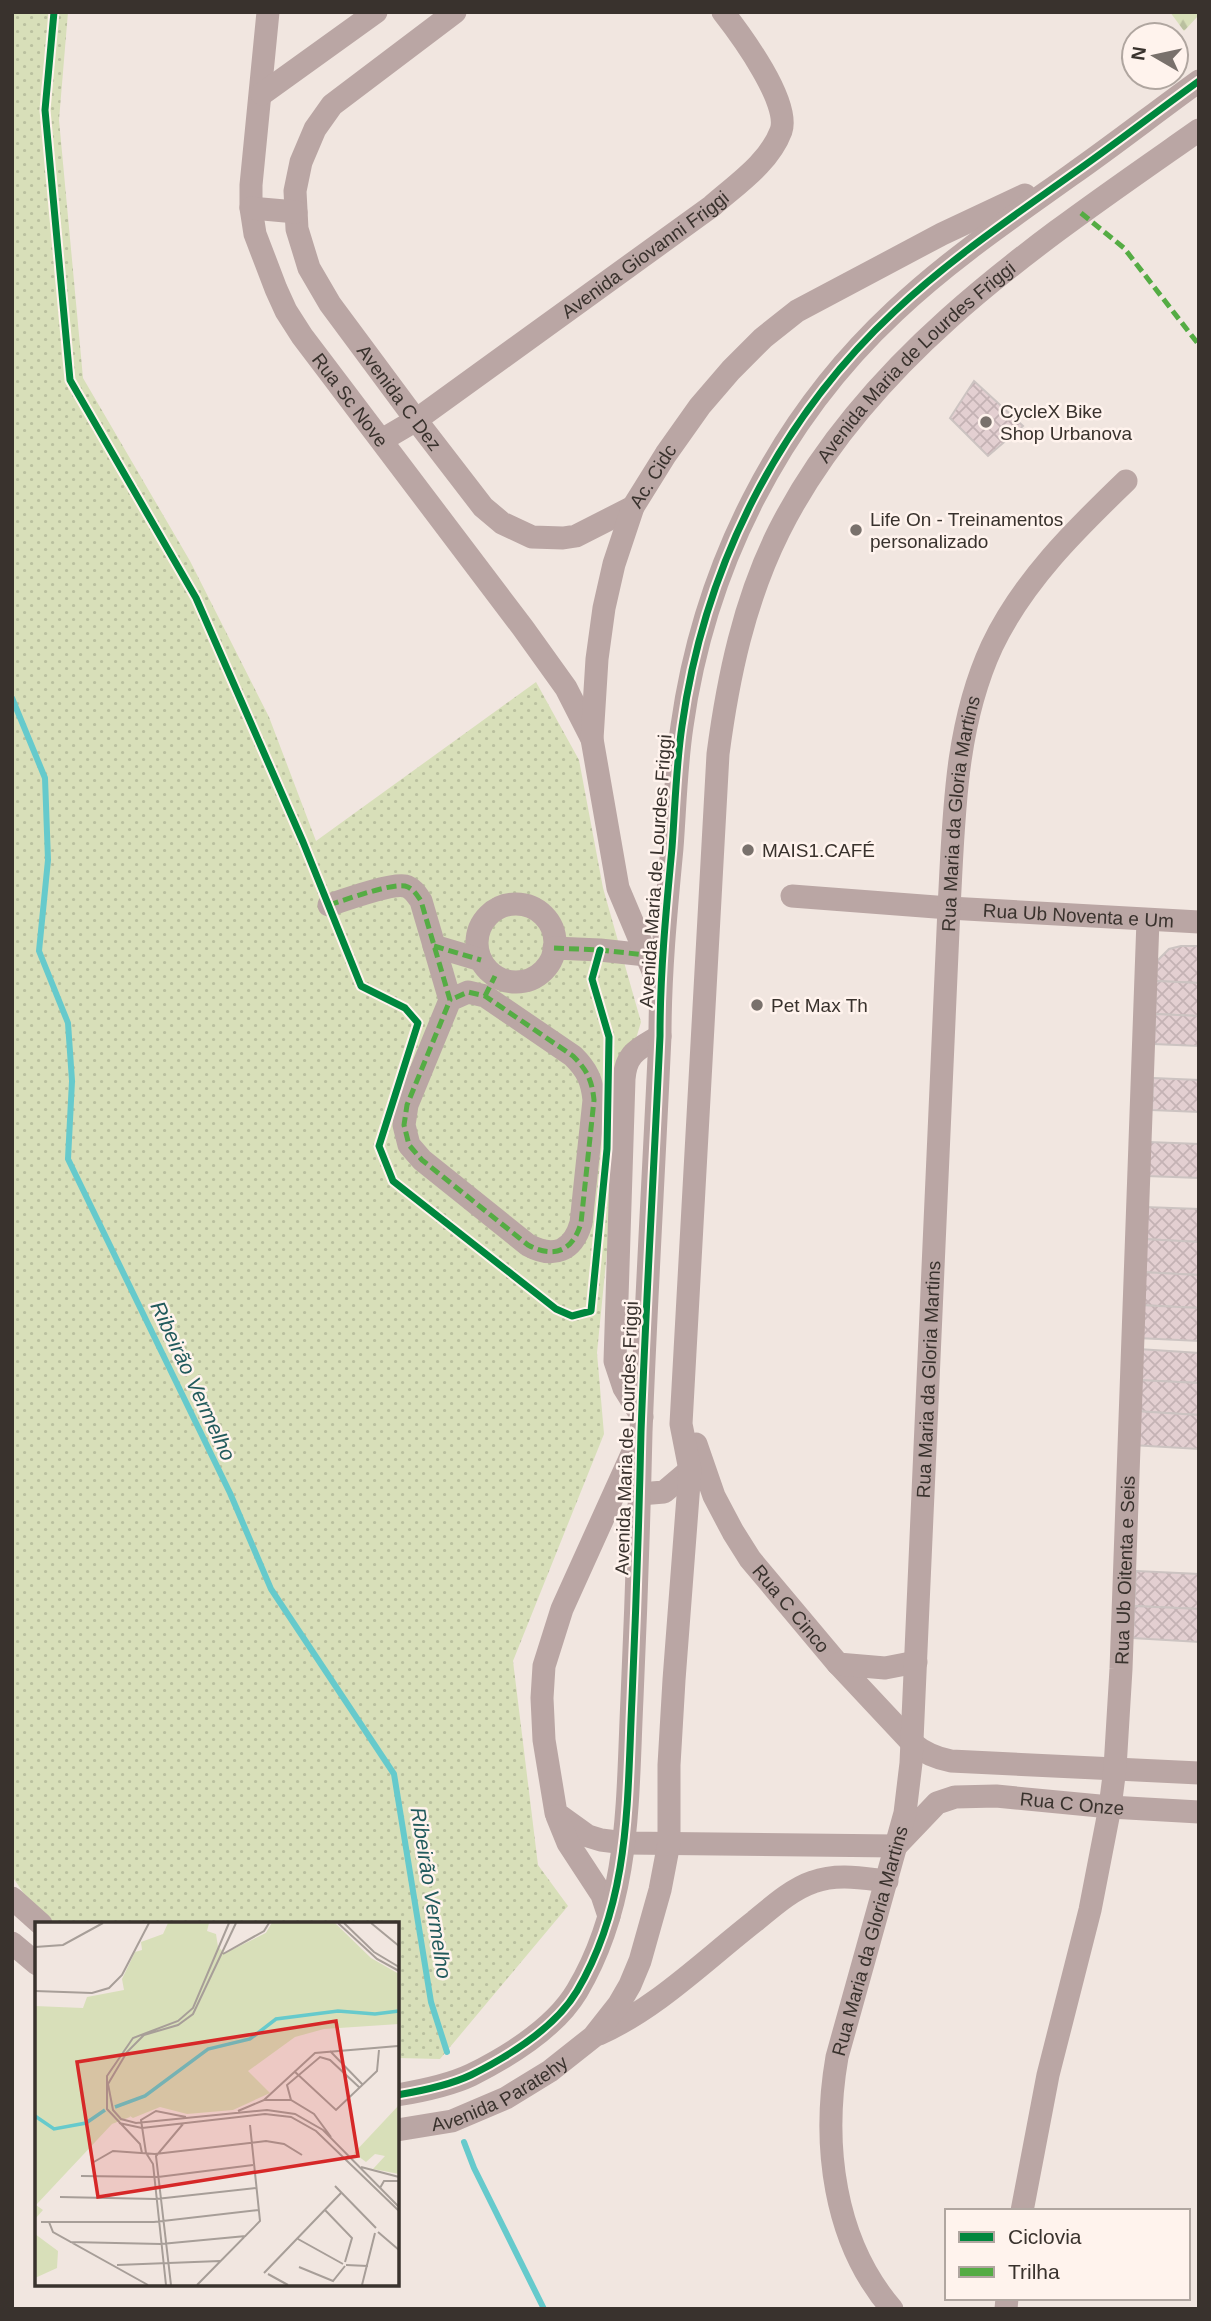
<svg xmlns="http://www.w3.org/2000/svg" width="1211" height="2321" viewBox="0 0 1211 2321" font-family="Arial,sans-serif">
	<defs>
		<pattern id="forest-firs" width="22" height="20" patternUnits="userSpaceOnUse" patternTransform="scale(1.75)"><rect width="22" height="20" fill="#d8dfb9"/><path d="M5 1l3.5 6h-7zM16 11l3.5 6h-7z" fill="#bac09f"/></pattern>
		<pattern id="park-dots" width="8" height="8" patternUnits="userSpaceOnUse" patternTransform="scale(1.75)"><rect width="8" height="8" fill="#d8dfb9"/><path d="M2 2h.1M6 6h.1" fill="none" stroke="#bac09f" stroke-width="1.8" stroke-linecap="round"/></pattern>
		<pattern id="building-cross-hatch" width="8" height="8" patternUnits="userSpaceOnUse" patternTransform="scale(1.75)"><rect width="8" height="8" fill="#e3cfd1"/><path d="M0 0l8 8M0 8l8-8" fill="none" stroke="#c4b2b4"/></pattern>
	</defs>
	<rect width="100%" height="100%" fill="#f1e6e0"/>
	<path fill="url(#forest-firs)" d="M 1170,12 L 1199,12 L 1199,15 L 1184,31 Z"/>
	<path fill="url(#park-dots)" d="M 12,12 L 68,12 L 59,120 L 83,378 L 190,561 L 269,717 L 316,841 L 536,682 L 579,760 L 603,888 L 641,1022 L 624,1079 L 597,1353 L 604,1434 L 513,1661 L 538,1865 L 568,1906 L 440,2059 L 397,2058 L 397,1924 L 44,1924 L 12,1876 Z"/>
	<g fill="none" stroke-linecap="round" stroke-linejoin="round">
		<g stroke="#66cacc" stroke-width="6">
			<path d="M 12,698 L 45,778 L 48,860 L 39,951 L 68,1023 L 72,1081 L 68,1159 L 230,1493 L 271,1589 L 394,1774 L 431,2002 L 447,2052"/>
			<path d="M 464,2142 L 474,2168 L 544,2309"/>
		</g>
	</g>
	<g fill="url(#building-cross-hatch)" stroke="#ccc3c1" stroke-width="2">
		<path d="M 974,381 L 1023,426 L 988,456 L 950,418 Z"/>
		<path d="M 1181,946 L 1199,946 L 1199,983 L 1156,981 L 1157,961 L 1169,949 Z"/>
		<path d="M 1156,981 L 1199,983 L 1199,1016 L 1155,1014 Z"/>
		<path d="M 1155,1014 L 1199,1016 L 1199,1046 L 1154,1044 Z"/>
		<path d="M 1153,1078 L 1199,1080 L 1199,1112 L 1152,1110 Z"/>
		<path d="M 1148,1142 L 1199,1144 L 1199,1178 L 1147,1176 Z"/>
		<path d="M 1144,1207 L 1199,1209 L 1199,1242 L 1143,1239 Z"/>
		<path d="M 1143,1239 L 1199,1242 L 1199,1275 L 1141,1272 Z"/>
		<path d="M 1141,1272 L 1199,1275 L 1199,1308 L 1139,1305 Z"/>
		<path d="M 1139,1305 L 1199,1308 L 1199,1341 L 1138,1338 Z"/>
		<path d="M 1138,1349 L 1199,1353 L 1199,1383 L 1137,1380 Z"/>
		<path d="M 1137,1380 L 1199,1383 L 1199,1415 L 1134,1411 Z"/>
		<path d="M 1134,1411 L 1199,1415 L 1199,1449 L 1132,1445 Z"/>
		<path d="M 1136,1571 L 1199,1574 L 1199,1609 L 1134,1606 Z"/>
		<path d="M 1134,1606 L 1199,1609 L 1199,1642 L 1133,1638 Z"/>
	</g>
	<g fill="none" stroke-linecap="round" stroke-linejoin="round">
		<g stroke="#baa6a4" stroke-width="23">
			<path id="s1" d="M 268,12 L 251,185 L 251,208 L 255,234 L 276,289 L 286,311 L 302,336 L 523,628 L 566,688 L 592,739"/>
			<path id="s2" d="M 455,12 L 332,105 L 315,129 L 301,162 L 295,191 L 297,229 L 309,268 L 330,304 L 416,420 L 483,507 L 502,523 L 532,537 L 563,538 L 576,536 L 633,507"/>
			<path d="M 262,94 L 376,12"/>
			<path d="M 251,208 L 296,212"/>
			<path id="s3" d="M 382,440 L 416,420 L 712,206 C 737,184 769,163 781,131 C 791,103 741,35 723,12"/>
			<path id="s4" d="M 792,896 L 949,908 L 1199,922"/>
			<circle cx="516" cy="943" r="39"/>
			<path d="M 329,905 C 344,900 392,883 405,886 C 413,888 417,895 421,901 L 450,1000 L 407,1105 L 404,1125 L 409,1145 L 422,1160 L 528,1245 C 554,1259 573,1251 581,1223 L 594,1100 C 592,1080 587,1070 573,1056 L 485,996 L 468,992 L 450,1000"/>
			<path d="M 434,946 L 481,960"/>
			<path d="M 554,948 L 600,950 L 646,955"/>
			<path id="s5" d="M 658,983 L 618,888 L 592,739 L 597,659 L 604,608 L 614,564 L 633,507 L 666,454 L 700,406 L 731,370 L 763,338 L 797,311 L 942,234 L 1025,195"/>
			<path d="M 642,1417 L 624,1388 L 615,1361 L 624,1079 C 626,1052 639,1049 660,1036"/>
			<path id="s6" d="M 637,1443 L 562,1609 L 544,1666 L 542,1698 L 544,1740 L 556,1813 L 588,1836 L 601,1840 L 625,1843 L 896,1846 L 937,1803 L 955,1797 L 996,1796 L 1110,1807 L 1199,1812"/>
			<path id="s7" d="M 696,1444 L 714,1496 L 733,1532 L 750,1559 L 838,1664 L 912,1743 C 924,1753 935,1758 951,1761 L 1199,1773"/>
			<path d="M 640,1494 L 664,1492 L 690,1470"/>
			<path d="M 838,1664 L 885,1668 L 916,1662"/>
			<path d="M 557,1816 L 568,1843 L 602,1895 L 609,1916"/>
			<path d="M 12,1898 L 41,1924"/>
			<path d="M 12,1943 L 37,1964"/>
			<path d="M 599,2034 C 657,2008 705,1960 755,1921 C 772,1907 792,1889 813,1882 C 837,1873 862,1878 887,1881"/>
			<path d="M 397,2095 C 421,2091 450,2085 471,2075 C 509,2056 555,2028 577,1991 C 631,1900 627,1800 632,1698 C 636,1609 639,1521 641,1432 C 646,1300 654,1168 660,1036 C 660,973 666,911 672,848 C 675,808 676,766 682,726 C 704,568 778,420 895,311 C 949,260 1011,218 1071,175 C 1114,145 1156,112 1199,81"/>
			<path id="s8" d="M 397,2130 L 452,2121 L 506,2098 L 550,2071 L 593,2037 L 619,2004 L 630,1985 L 640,1961 L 660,1890 L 669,1843 L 669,1765 L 674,1680 L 690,1470 L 681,1424 L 718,754 C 728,678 744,601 779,531 C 868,354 1041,241 1199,130"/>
			<path id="s9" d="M 1022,2211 L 1048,2075 L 1090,1910 L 1110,1807 L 1115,1768 L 1121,1669 L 1148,920"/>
			<path id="s10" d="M 892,2309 C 833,2241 822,2143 837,2057 L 905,1813 L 911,1763 L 949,908 C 954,820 954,728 992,646 C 1023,581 1075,530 1126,481"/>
			<path d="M 1006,2309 L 1007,2298"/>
		</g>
		<g stroke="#55ac44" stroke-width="5" stroke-dasharray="10 5" stroke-linecap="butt">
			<path d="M 1081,213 L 1124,248 L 1199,345"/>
			<path d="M 329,905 C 344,900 392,883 405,886 C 413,888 417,895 421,901 L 450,1000 L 407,1105 L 404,1125 L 409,1145 L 422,1160 L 528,1245 C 554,1259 573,1251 581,1223 L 594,1100 C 592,1080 587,1070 573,1056 L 485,996 L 468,992 L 450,1000"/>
			<path d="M 434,946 L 481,960"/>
			<path d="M 554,948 L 600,950 L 646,955"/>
			<path d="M 485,996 L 495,976"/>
		</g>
		<defs>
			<g id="cycleway">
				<path d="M 54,12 L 45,110 L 70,380 L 196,598 L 303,842 L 361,986 L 405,1008 L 418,1023 L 379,1146 L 393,1181 L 556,1309 L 572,1316 L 591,1311 L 607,1149 L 609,1037 L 592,979 L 600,950"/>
				<path d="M 397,2095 C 421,2091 450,2085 471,2075 C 509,2056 555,2028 577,1991 C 631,1900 627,1800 632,1698 C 636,1609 639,1521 641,1432 C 646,1300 654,1168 660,1036 C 660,973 666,911 672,848 C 675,808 676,766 682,726 C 704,568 778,420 895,311 C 949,260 1011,218 1071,175 C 1114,145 1156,112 1199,81"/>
			</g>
		</defs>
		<use href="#cycleway" stroke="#fff3ed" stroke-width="11"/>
		<use href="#cycleway" stroke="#00873e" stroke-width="7"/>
	</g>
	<g fill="#79716c" stroke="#fff3ed" stroke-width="2.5">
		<circle cx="986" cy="422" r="7"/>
		<circle cx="856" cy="530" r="7"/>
		<circle cx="748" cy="850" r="7"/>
		<circle cx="757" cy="1005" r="7"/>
	</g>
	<g text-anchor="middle" stroke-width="5" stroke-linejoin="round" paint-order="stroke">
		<g font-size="19" fill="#39322d" stroke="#fff3ed">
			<text dy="7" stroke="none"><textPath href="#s3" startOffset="322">Avenida Giovanni Friggi</textPath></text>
			<text dy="7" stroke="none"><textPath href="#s8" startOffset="1976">Avenida Maria de Lourdes Friggi</textPath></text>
			<text dy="7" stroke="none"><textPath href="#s2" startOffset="486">Avenida C Dez</textPath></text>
			<text dy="7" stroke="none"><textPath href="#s1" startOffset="416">Rua Sc Nove</textPath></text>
			<text dy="7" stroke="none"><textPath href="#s5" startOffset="528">Ac. Cidc</textPath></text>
			<text dy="7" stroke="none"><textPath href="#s10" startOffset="1521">Rua Maria da Gloria Martins</textPath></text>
			<text transform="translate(655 871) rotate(-86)" y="7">Avenida Maria de Lourdes Friggi</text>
			<text dy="7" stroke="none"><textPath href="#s4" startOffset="287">Rua Ub Noventa e Um</textPath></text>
			<text dy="7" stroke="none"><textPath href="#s10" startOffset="954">Rua Maria da Gloria Martins</textPath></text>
			<text transform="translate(626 1438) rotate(-88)" y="7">Avenida Maria de Lourdes Friggi</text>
			<text dy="7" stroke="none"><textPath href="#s9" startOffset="651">Rua Ub Oitenta e Seis</textPath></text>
			<text dy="7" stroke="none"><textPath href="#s7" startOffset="192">Rua C Cinco</textPath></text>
			<text dy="7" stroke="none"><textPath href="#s6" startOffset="934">Rua C Onze</textPath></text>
			<text dy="7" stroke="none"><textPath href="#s10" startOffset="387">Rua Maria da Gloria Martins</textPath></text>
			<text dy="7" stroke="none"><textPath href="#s8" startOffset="110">Avenida Paratehy</textPath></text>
		</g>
		<g font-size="19" fill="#39322d" stroke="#fff3ed" text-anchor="start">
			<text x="1000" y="418">CycleX Bike<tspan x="1000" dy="22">Shop Urbanova</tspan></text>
			<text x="870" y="526">Life On - Treinamentos<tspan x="870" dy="22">personalizado</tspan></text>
			<text x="762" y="857">MAIS1.CAFÉ</text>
			<text x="771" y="1012">Pet Max Th</text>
		</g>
		<g font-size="21" font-style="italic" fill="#215a5c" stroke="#fff3ed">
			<text transform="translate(193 1381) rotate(65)" y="7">Ribeirão Vermelho</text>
			<text transform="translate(431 1893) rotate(81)" y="7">Ribeirão Vermelho</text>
		</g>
	</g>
	<g transform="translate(35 1922)">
		<rect width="364" height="364" fill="#f1e6e0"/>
		<path d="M 133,1 L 174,1 L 172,9 L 181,12 L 183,25 L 190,31 L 231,11 L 237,1 L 259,112 L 92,181 L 95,195 L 77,202 L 1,283 L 8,288 L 0,297 L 0,84 L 48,86 L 52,75 L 89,68 L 87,57 L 100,30 L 107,28 L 106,20 L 128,12 ZM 364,183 L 364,252 L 338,247 L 350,234 L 340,232 L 331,240 L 319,231 ZM 0,312 L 23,329 L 22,346 L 0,356 Z" fill="#d8dfb9"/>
		<path d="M 237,1 L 300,1 L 336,36 L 364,52 L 364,102 L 289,107 L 260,115 L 213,149 L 235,171 L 198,188 L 152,192 L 125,185 L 98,196 L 79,184 L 76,163 L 86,138 L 107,119 L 160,99 L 189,35 L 231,11 Z" fill="#d8dfb9"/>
		<path fill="none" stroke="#66cacc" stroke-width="3.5" d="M 80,185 L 110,174 L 173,127 L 215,117 L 241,97 L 303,89 L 340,92 L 364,89M 0,194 L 19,207 L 51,201 L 70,188"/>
		<path fill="none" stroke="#a79e98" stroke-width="2" d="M 201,1 L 158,92 L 143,103 L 109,113 L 92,130 L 73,162 L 78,188 L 86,197 L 101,201 L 232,188 L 260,192 L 288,208 L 364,285M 303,1 L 342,37 L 364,49M 309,1 L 339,30 L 364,45M 336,1 L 364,24M 0,25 L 28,23 L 68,1M 188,32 L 229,9 L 234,1M 0,69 L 57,71 L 74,66 L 87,53 L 114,1M 295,129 L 328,163M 259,149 L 301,188 L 342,149 L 344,128M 229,178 L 280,131 L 363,124M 256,178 L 252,163 L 285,135 L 295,138 L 325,166M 203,189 L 229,178 L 256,178 L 279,192 L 296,215M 84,201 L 107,206 L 230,192 L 256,195 L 281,209 L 364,289M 107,231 L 105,222 L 72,187 L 72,154 L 98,116 L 143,99 L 158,86 L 194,1M 57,241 L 78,229 L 120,232 L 231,219 L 249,222 L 267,233M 326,245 L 364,255M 46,254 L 123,255 L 218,243M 300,264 L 341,306M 345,266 L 349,259 L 364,259M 25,275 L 121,277 L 222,266M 290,288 L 317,316 L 310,340M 6,300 L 119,300 L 224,288M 14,300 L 18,310 L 113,363M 343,310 L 364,328M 263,317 L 308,342M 35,320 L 126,322 L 211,314M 82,343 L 185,339M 311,343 L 333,344M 264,345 L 298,359 L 310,344M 229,351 L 306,271M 233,352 L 253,363M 131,363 L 118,242 L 111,231 L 106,198 L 121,189 L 151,195M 136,363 L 121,234 L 148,202M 162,363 L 225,299 L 215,203M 327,363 L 340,311"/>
		<path fill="#d62828" fill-opacity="0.15" stroke="#d62828" stroke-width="3.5" d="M 301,99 L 323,234 L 63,275 L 42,140 Z"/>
		<rect width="364" height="364" fill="none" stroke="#39322d" stroke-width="3.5"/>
	</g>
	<rect width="1211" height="2321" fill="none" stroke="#39322d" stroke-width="28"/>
	<rect x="945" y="2209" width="245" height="91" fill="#fff3ed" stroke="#b0a6a0" stroke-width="2"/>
	<rect x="959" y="2232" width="35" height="10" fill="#00873e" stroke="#b0a6a0" stroke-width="2"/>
	<text x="1008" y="2244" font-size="21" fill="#39322d">Ciclovia</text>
	<rect x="959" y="2267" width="35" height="10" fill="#55ac44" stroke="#b0a6a0" stroke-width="2"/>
	<text x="1008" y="2279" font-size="21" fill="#39322d">Trilha</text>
	<g transform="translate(1155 56) rotate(279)"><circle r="33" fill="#fff3ed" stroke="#b0a6a0" stroke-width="2"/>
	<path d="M0-5L12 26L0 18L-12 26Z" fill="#79716c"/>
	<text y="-10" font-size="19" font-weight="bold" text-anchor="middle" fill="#39322d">N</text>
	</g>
</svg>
